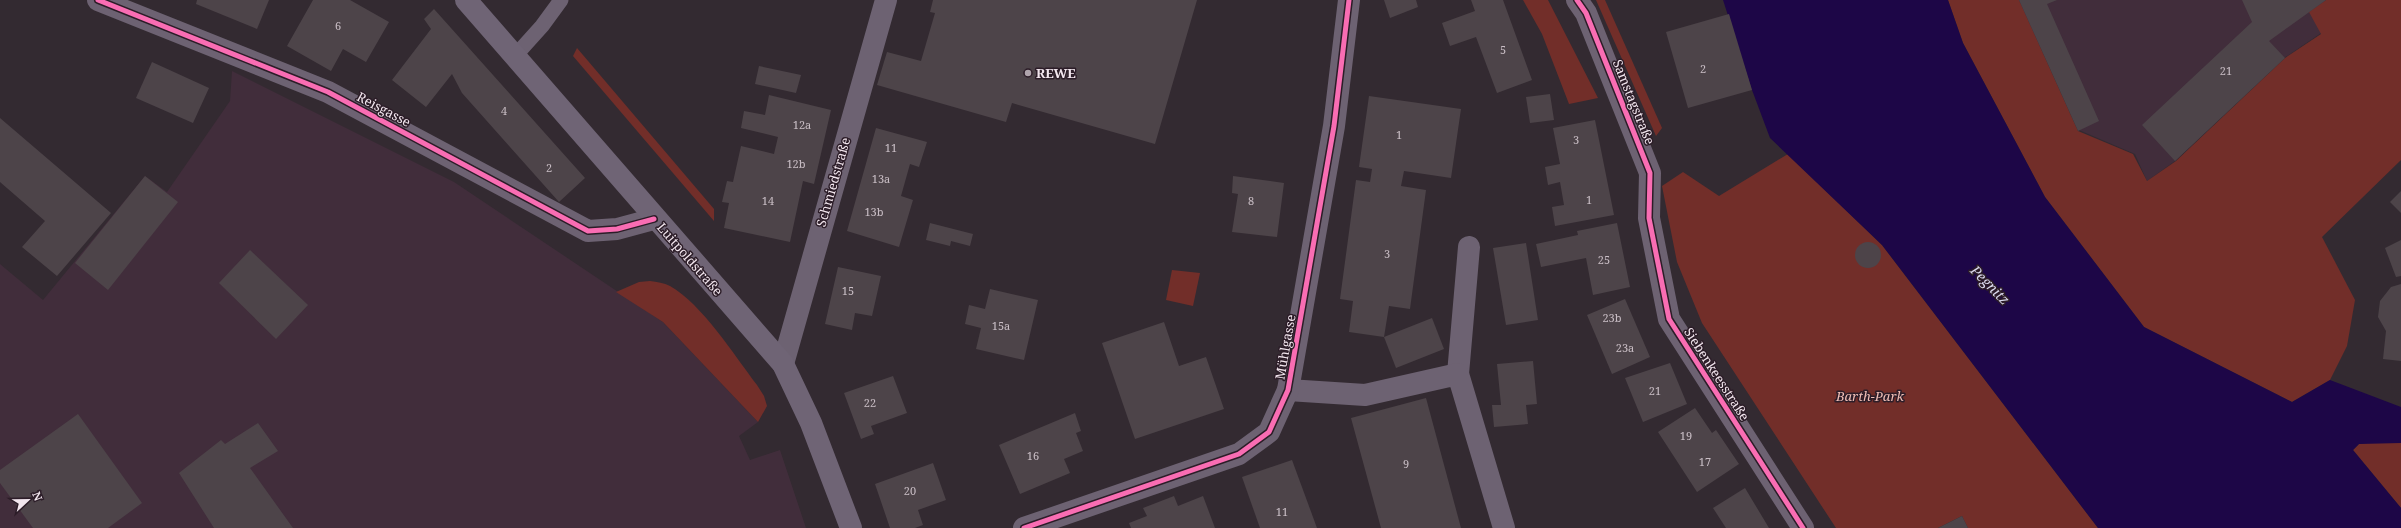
<svg xmlns="http://www.w3.org/2000/svg" width="2401" height="528" viewBox="0 0 2401 528" font-family="'Noto Serif',serif">
	<rect width="100%" height="100%" fill="#332a31"/>
	<g fill="#412d3b">
		<path d="M 2018,0 L 2325,0 L 2321,33 L 2284,58 L 2175,161 L 2147,181 L 2135,154 L 2079,130 Z"/>
		<path d="M 232,71 L 454,182 L 663,322 L 758,422 L 739,436 L 750,460 L 780,450 L 806,528 L 0,528 L 0,264 L 43,300 L 145,176 L 167,192 L 230,101 Z"/>
	</g>
	<g fill="#722e29">
		<path d="M 1523,0 L 1548,0 L 1598,98 L 1569,104 L 1542,34 Z"/>
		<path d="M 1596,0 L 1605,0 L 1662,128 L 1656,136 Z"/>
		<path d="M 1948,0 L 2019,0 L 2078,131 L 2133,154 L 2147,181 L 2176,161 L 2285,58 L 2321,34 L 2309,12 L 2326,0 L 2401,0 L 2401,160 L 2322,237 L 2355,300 L 2347,346 L 2330,380 L 2292,402 L 2144,327 L 2045,197 L 1963,43 Z"/>
		<path d="M 577,48 L 714,209 L 714,221 L 573,56 Z"/>
		<path d="M 1788,154 L 1882,245 L 2098,528 L 1968,528 L 1962,516 L 1938,528 L 1836,528 L 1702,323 L 1677,262 L 1662,186 L 1683,172 L 1719,196 Z"/>
		<path d="M 1172,270 L 1200,273 L 1193,306 L 1166,300 Z"/>
		<path d="M 650,281 C 657,282 664,283 670,286 C 702,304 734,355 757,385 L 764,396 L 767,406 L 758,422 L 663,322 L 616,292 L 639,282 Z"/>
		<path d="M 2375,442 L 2401,443 L 2401,508 L 2353,450 L 2359,444 Z"/>
	</g>
	<path fill="#1d0647" d="M 1723,0 L 1948,0 L 1963,43 L 2045,197 L 2144,327 L 2292,402 L 2330,380 L 2401,407 L 2401,443 L 2359,444 L 2353,450 L 2401,508 L 2401,528 L 2098,528 L 1882,245 L 1770,138 L 1752,90 Z"/>
	<g fill="#4d4449">
		<path d="M 197,0 L 269,0 L 257,29 L 196,4 Z"/>
		<path d="M 313,0 L 350,0 L 389,22 L 366,62 L 343,49 L 331,71 L 287,46 Z"/>
		<path d="M 933,0 L 1197,0 L 1155,144 L 1012,103 L 1006,122 L 877,85 L 887,52 L 921,61 L 935,13 L 930,12 Z"/>
		<path d="M 1384,0 L 1416,0 L 1418,7 L 1390,18 Z"/>
		<path d="M 1471,0 L 1503,0 L 1532,80 L 1497,93 L 1476,37 L 1450,46 L 1442,23 L 1475,11 Z"/>
		<path d="M 2019,0 L 2057,0 L 2047,4 L 2099,121 L 2078,131 Z"/>
		<path d="M 2242,0 L 2326,0 L 2269,41 L 2285,58 L 2175,161 L 2142,125 L 2252,22 Z"/>
		<path d="M 434,9 L 585,178 L 559,202 L 462,93 L 452,74 L 426,107 L 392,80 L 431,29 L 424,19 Z"/>
		<path d="M 1729,14 L 1752,90 L 1688,108 L 1666,32 Z"/>
		<path d="M 152,62 L 209,88 L 193,123 L 136,98 Z"/>
		<path d="M 759,66 L 801,75 L 796,93 L 755,84 Z"/>
		<path d="M 1550,94 L 1554,120 L 1530,123 L 1526,97 Z"/>
		<path d="M 769,95 L 831,110 L 814,184 L 803,181 L 790,242 L 724,228 L 729,203 L 722,202 L 727,181 L 733,182 L 741,146 L 774,154 L 778,137 L 741,128 L 744,111 L 765,115 Z"/>
		<path d="M 1369,96 L 1461,109 L 1451,178 L 1404,171 L 1401,186 L 1426,190 L 1410,309 L 1389,306 L 1384,337 L 1349,332 L 1353,301 L 1340,299 L 1356,180 L 1370,182 L 1372,169 L 1359,167 Z"/>
		<path d="M 0,118 L 111,213 L 57,276 L 22,247 L 45,221 L 0,182 Z"/>
		<path d="M 1595,120 L 1614,215 L 1555,226 L 1552,207 L 1564,205 L 1560,182 L 1548,185 L 1545,167 L 1560,164 L 1553,128 Z"/>
		<path d="M 876,128 L 927,142 L 919,167 L 910,164 L 901,196 L 913,200 L 899,247 L 847,231 Z"/>
		<path d="M 145,176 L 178,202 L 108,290 L 75,263 Z"/>
		<path d="M 1233,176 L 1284,183 L 1277,237 L 1232,232 L 1238,194 L 1232,193 Z"/>
		<path d="M 2401,191 L 2401,213 L 2390,202 Z"/>
		<path d="M 930,223 L 973,234 L 970,246 L 951,241 L 950,246 L 926,240 Z"/>
		<path d="M 1617,223 L 1630,287 L 1593,295 L 1586,258 L 1541,267 L 1536,244 L 1578,235 L 1577,231 Z"/>
		<path d="M 2401,240 L 2401,276 L 2396,277 L 2385,248 Z"/>
		<circle cx="1868" cy="255" r="13"/>
		<path d="M 1526,243 L 1538,320 L 1506,325 L 1493,248 Z"/>
		<path d="M 250,250 L 308,305 L 276,339 L 219,283 Z"/>
		<path d="M 838,267 L 881,276 L 872,316 L 855,313 L 852,330 L 825,324 Z"/>
		<path d="M 2401,284 L 2401,361 L 2383,359 L 2386,331 L 2378,317 L 2380,301 L 2391,287 Z"/>
		<path d="M 990,289 L 1038,300 L 1024,360 L 976,349 L 981,328 L 965,324 L 969,305 L 985,309 Z"/>
		<path d="M 1625,299 L 1650,357 L 1612,374 L 1587,315 Z"/>
		<path d="M 1432,318 L 1444,349 L 1396,368 L 1384,337 Z"/>
		<path d="M 1164,322 L 1179,366 L 1206,357 L 1224,409 L 1135,439 L 1102,343 Z"/>
		<path d="M 1533,361 L 1537,404 L 1526,405 L 1528,424 L 1494,427 L 1492,405 L 1501,405 L 1497,364 Z"/>
		<path d="M 1670,363 L 1687,404 L 1643,422 L 1625,378 Z"/>
		<path d="M 893,376 L 907,413 L 871,426 L 874,434 L 861,439 L 844,393 Z"/>
		<path d="M 1426,398 L 1461,528 L 1381,528 L 1351,418 Z"/>
		<path d="M 1695,408 L 1712,433 L 1716,430 L 1739,464 L 1697,492 L 1658,432 Z"/>
		<path d="M 1075,413 L 1081,431 L 1076,433 L 1083,451 L 1064,459 L 1070,473 L 1020,494 L 999,445 Z"/>
		<path d="M 78,414 L 142,503 L 108,528 L 33,528 L 0,483 L 0,470 Z"/>
		<path d="M 258,423 L 278,451 L 250,468 L 293,528 L 214,528 L 179,473 L 221,440 L 225,444 Z"/>
		<path d="M 1292,460 L 1317,528 L 1260,528 L 1242,477 Z"/>
		<path d="M 933,463 L 946,500 L 918,510 L 923,525 L 915,528 L 890,528 L 875,484 Z"/>
		<path d="M 1745,488 L 1769,528 L 1726,528 L 1713,508 Z"/>
		<path d="M 1174,496 L 1178,506 L 1203,496 L 1215,528 L 1131,528 L 1129,523 L 1147,516 L 1143,508 Z"/>
		<path d="M 1962,516 L 1968,528 L 1938,528 Z"/>
	</g>
	<g fill="none" stroke-linecap="round" stroke-linejoin="round">
		<path stroke="#6d6272" stroke-width="15" d="M 515,56 L 542,26 L 561,0"/>
		<g stroke="#6d6272" stroke-width="22">
			<path d="M 98,0 L 328,92 L 588,231 L 617,229 L 654,219"/>
			<path d="M 1577,0 L 1586,13 L 1650,173 L 1649,218 L 1669,319 L 1803,528"/>
			<path d="M 783,364 L 886,0"/>
			<path d="M 1458,374 L 1469,247"/>
			<path d="M 1288,390 L 1365,395 L 1458,374 L 1504,528"/>
			<path d="M 1024,528 L 1239,454 L 1269,432 L 1288,390 L 1334,126 L 1349,0"/>
		</g>
		<path stroke="#6f6475" stroke-width="22" d="M 466,0 L 783,364 L 811,423 L 851,528"/>
		<defs>
			<g id="cycleway">
				<path d="M 98,0 L 328,92 L 588,231 L 617,229 L 654,219"/>
				<path d="M 1577,0 L 1586,13 L 1650,173 L 1649,218 L 1669,319 L 1803,528"/>
				<path d="M 1024,528 L 1239,454 L 1269,432 L 1288,390 L 1334,126 L 1349,0"/>
			</g>
		</defs>
		<use href="#cycleway" stroke="#2c1d28" stroke-width="8"/>
		<use href="#cycleway" stroke="#f96db3" stroke-width="5"/>
	</g>
	<circle fill="#afa4ac" stroke="#2c1d28" stroke-width="1.5" cx="1028" cy="73" r="4"/>
	<g text-anchor="middle" stroke-width="3" stroke-linejoin="round" paint-order="stroke">
		<g font-size="11" fill="#c9bec5">
			<text x="338" y="30">6</text>
			<text x="1503" y="54">5</text>
			<text x="1703" y="73">2</text>
			<text x="2226" y="75">21</text>
			<text x="504" y="115">4</text>
			<text x="802" y="129">12a</text>
			<text x="1399" y="139">1</text>
			<text x="1576" y="144">3</text>
			<text x="891" y="152">11</text>
			<text x="796" y="168">12b</text>
			<text x="549" y="172">2</text>
			<text x="881" y="183">13a</text>
			<text x="1589" y="204">1</text>
			<text x="768" y="205">14</text>
			<text x="1251" y="205">8</text>
			<text x="874" y="216">13b</text>
			<text x="1387" y="258">3</text>
			<text x="1604" y="264">25</text>
			<text x="848" y="295">15</text>
			<text x="1612" y="322">23b</text>
			<text x="1001" y="330">15a</text>
			<text x="1625" y="352">23a</text>
			<text x="1655" y="395">21</text>
			<text x="870" y="407">22</text>
			<text x="1686" y="440">19</text>
			<text x="1033" y="460">16</text>
			<text x="1705" y="466">17</text>
			<text x="1406" y="468">9</text>
			<text x="910" y="495">20</text>
			<text x="1282" y="516">11</text>
		</g>
		<g font-size="13" font-weight="bold" fill="#f2e6ee" stroke="#2c1d28" text-anchor="start">
			<text x="1036" y="78">REWE</text>
		</g>
		<g font-size="13" fill="#f2e6ee" stroke="#2c1d28">
			<text transform="translate(1634 102) rotate(68)" y="5">Samstagstraße</text>
			<text transform="translate(384 109) rotate(28)" y="5">Reisgasse</text>
			<text transform="translate(833 182) rotate(-74)" y="5">Schmiedstraße</text>
			<text transform="translate(690 259) rotate(49)" y="5">Luitpoldstraße</text>
			<text transform="translate(1285 347) rotate(-80)" y="5">Mühlgasse</text>
			<text transform="translate(1717 374) rotate(57)" y="5">Siebenkeesstraße</text>
		</g>
		<g font-size="13" font-style="italic" fill="#f0beb6" stroke="#2c1d28">
			<text x="1870" y="401">Barth-Park</text>
		</g>
		<g font-size="14" font-style="italic" fill="#dad8ee" stroke="#2c1d28">
			<text transform="translate(1990 285) rotate(45)" y="5">Pegnitz</text>
		</g>
	</g>
	<g transform="translate(28 500) rotate(68)" stroke="#2c1d28" stroke-width="3" paint-order="stroke">
	<path d="M0-3L7 15L0 10L-7 15Z" fill="#f2e6ee"/>
	<text y="-6" font-size="11" font-weight="bold" text-anchor="middle" fill="#f2e6ee">N</text>
	</g>
</svg>
